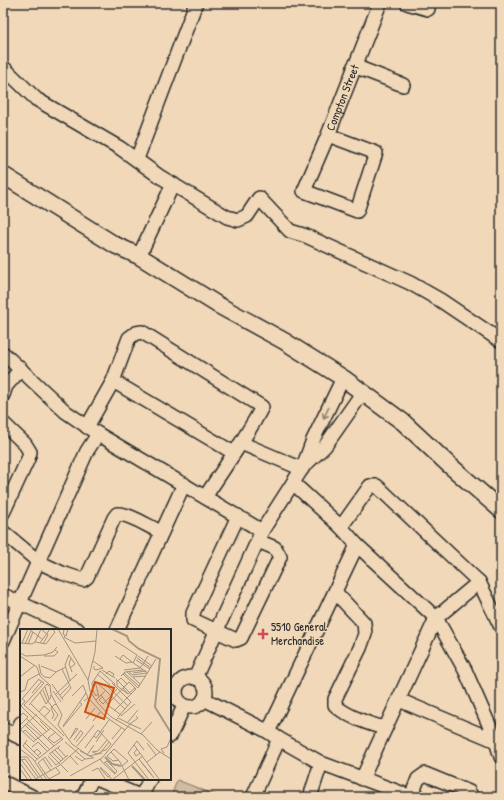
<svg xmlns="http://www.w3.org/2000/svg" width="504" height="800" viewBox="0 0 504 800" font-family="'Patrick Hand',sans-serif">
	<rect width="100%" height="100%" fill="#f0d8b8"/>
	<filter id="ink" filterUnits="userSpaceOnUse"><feTurbulence type="fractalNoise" baseFrequency=".025" numOctaves="2"/><feDisplacementMap in="SourceGraphic" scale="8" xChannelSelector="R" yChannelSelector="G"/><feConvolveMatrix kernelMatrix="1 2 1 2 8 2 1 2 1" color-interpolation-filters="sRGB"/></filter>
	<g filter="url(#ink)">
		<path fill="#d0bca0" stroke="#7e7466" d="M 177,780 L 221,797 L 171,797 Z"/>
		<g fill="none" stroke-linecap="round" stroke-linejoin="round">
			<defs>
				<g id="minor">
					<path d="M 407,3 L 428,9"/>
					<path d="M 354,66 L 403,85"/>
					<path d="M 3,67 L 36,99 L 120,148 L 159,176 L 227,217 L 238,220 L 247,216 L 259,198 L 290,231 L 306,236 L 410,283 L 440,300 L 501,341"/>
					<path id="s1" d="M 328,135 L 376,153 L 357,211 L 304,191 L 328,135 L 380,3"/>
					<path d="M 137,159 L 196,3"/>
					<path d="M 139,256 L 173,184"/>
					<path d="M 3,353 L 66,412 L 98,434 L 262,531"/>
					<path d="M 113,381 L 234,453"/>
					<path d="M 3,395 L 6,386 L 21,369"/>
					<path d="M 3,423 L 25,444 L 30,452 L 28,459 L 3,513"/>
					<path d="M 87,427 L 113,381 L 129,338 L 136,333 L 142,332 L 262,407 L 255,420 L 241,443 L 205,497"/>
					<path d="M 241,443 L 302,469"/>
					<path d="M 306,464 L 325,446 L 363,392"/>
					<path d="M 293,483 L 341,527 L 357,545 L 436,618 L 465,670 L 496,741 L 501,757"/>
					<path d="M 238,516 L 193,613 L 193,620 L 236,640 L 241,638 L 280,557 L 275,548 L 258,541"/>
					<path d="M 341,527 L 370,486 L 377,486 L 479,582 L 501,627"/>
					<path d="M 3,532 L 39,562 L 62,573 L 83,580 L 87,577 L 114,518 L 117,514 C 129,513 149,527 161,532"/>
					<path d="M 335,592 L 364,623 L 365,634 L 360,648 L 335,699 L 335,705 C 344,715 371,725 385,728"/>
					<path d="M 3,595 L 78,630"/>
					<path d="M 117,630 L 184,484"/>
					<path d="M 3,641 L 87,451 L 98,434"/>
					<circle cx="191" cy="692" r="15"/>
					<path d="M 195,678 L 262,531 L 303,467 L 313,440 L 343,378"/>
					<path d="M 204,699 L 267,731 L 279,739 L 321,763 L 412,797"/>
					<path d="M 399,700 L 496,741"/>
					<path d="M 3,729 L 21,738"/>
					<path d="M 267,731 L 272,724 L 357,545"/>
					<path d="M 15,735 L 21,723"/>
					<path d="M 170,736 L 184,706"/>
					<path d="M 99,779 L 142,797"/>
					<path d="M 362,779 L 436,618 L 479,582"/>
					<path d="M 3,782 L 33,797"/>
					<path d="M 83,797 L 92,779"/>
					<path d="M 141,797 L 150,779"/>
					<path d="M 253,797 L 279,739"/>
					<path d="M 310,797 L 321,763"/>
					<path d="M 411,797 L 418,779 L 425,774 L 469,792 L 472,797"/>
				</g>
				<path id="tertiary" d="M 3,175 L 115,245 L 139,256 L 218,305 L 284,341 L 343,378 L 403,422 L 447,463 L 501,510"/>
			</defs>
			<use href="#minor" stroke="#2b2b2b" stroke-width="16"/>
			<use href="#tertiary" stroke="#2b2b2b" stroke-width="19"/>
			<use href="#minor" stroke="#f0d8b8" stroke-width="13"/>
			<use href="#tertiary" stroke="#f0d8b8" stroke-width="16"/>
		</g>
		<defs><path id="oneway-shaft" d="M-6 0H5M1.5-3L5.5 0L1.5 3" fill="none" stroke-width="1.6" stroke-linecap="round" stroke-linejoin="round"/></defs>
		<use stroke="#8e8272" href="#oneway-shaft" transform="translate(326 413) rotate(116)"/>
	</g>
	<path fill="#d1495b" stroke="#f0d8b8" stroke-width="1.5" d="M261 628h4v4h4v4h-4v4h-4v-4h-4v-4h4z"/>
	<g text-anchor="middle" stroke-width="3" stroke-linejoin="round" paint-order="stroke">
		<g font-size="12" fill="#2b2b2b" stroke="#f0d8b8">
			<text dy="4" stroke="none"><textPath href="#s1" startOffset="270">Compton Street</textPath></text>
		</g>
		<g font-size="12" fill="#2b2b2b" stroke="#f0d8b8" text-anchor="start">
			<text x="271" y="631">5510 General<tspan x="271" dy="14">Merchandise</tspan></text>
		</g>
	</g>
	<g transform="translate(20 629)">
		<rect width="151" height="151" fill="#f0d8b8"/>
		<path fill="none" stroke="#a79884" stroke-width="2" d="M 71,0 L 84,0M 92,0 L 107,7 L 109,12 L 119,20 L 140,30 L 135,78 L 151,104M 85,128 L 92,135 L 101,137M 112,137 L 125,151"/>
		<path fill="none" stroke="#a19380" stroke-width="1" d="M 9,0 L 22,10M 21,0 L 28,6 L 23,15M 38,0 L 68,51 L 70,62 L 77,73 L 91,88 L 123,106 L 137,121 L 151,130M 44,1 L 43,5 L 46,7 L 48,0M 47,5 L 44,8 L 55,14 L 76,12M 94,11 L 117,26 L 113,34M 15,13 L 26,15 L 35,3 L 32,0M 15,13 L 21,0M 0,14 L 12,15 L 15,13M 2,14 L 8,0M 20,14 L 30,0M 5,15 L 11,2M 8,15 L 13,3M 0,24 L 6,27 L 24,26 L 33,23 L 37,18M 0,27 L 17,38 L 20,47 L 30,56 L 31,65 L 42,86 L 38,96 L 52,115 L 69,127 L 82,124M 24,27 L 34,27 L 38,23 L 35,21M 95,27 L 106,34 L 112,33 L 128,44M 128,27 L 125,32 L 132,37M 51,29 L 49,35 L 52,43M 117,29 L 131,39M 100,30 L 103,26 L 112,33M 116,31 L 130,40M 73,32 L 83,39 L 76,41 L 74,40 L 74,37M 19,35 L 21,45 L 25,48 L 30,49 L 36,43M 21,37 L 36,43 L 46,38M 50,39 L 55,35 L 49,26 L 45,36 L 50,52M 42,40 L 51,59 L 42,69M 82,41 L 95,49M 104,41 L 120,39 L 125,32 L 118,27M 107,43 L 120,55M 109,43 L 113,46 L 127,44M 104,44 L 119,57M 113,44 L 126,42M 77,45 L 90,56M 86,45 L 89,42 L 94,45 L 93,47M 103,45 L 118,59 L 136,30M 101,47 L 105,43 L 123,41M 0,48 L 15,36M 113,48 L 126,47M 96,50 L 111,65M 68,51 L 75,23 L 77,0M 97,51 L 97,57 L 108,65M 75,52 L 79,68M 75,52 L 85,61M 98,52 L 101,49 L 107,55M 92,54 L 111,73 L 98,88M 32,55 L 43,71M 85,55 L 108,77M 25,58 L 29,70M 103,59 L 108,65 L 115,59M 23,61 L 27,71 L 38,86 L 34,92M 33,62 L 41,73M 86,62 L 105,80M 0,63 L 5,61 L 8,51 L 19,45M 20,63 L 26,75 L 31,68 L 30,66M 12,64 L 22,52M 78,65 L 76,67 L 73,62 L 72,54 L 80,42 L 95,55 L 94,57M 35,66 L 57,45M 40,66 L 49,57M 81,66 L 89,77 L 101,86M 52,67 L 63,56 L 68,69M 82,68 L 79,71 L 83,75 L 86,72M 76,71 L 86,61M 5,72 L 1,77 L 26,102M 5,72 L 2,70 L 19,50M 64,72 L 68,69 L 86,88 L 105,101M 86,72 L 97,60M 11,75 L 44,107M 88,75 L 109,53 L 116,60 L 94,82M 4,76 L 43,110 L 15,132M 4,76 L 24,54 L 18,50M 9,76 L 27,55 L 29,57M 19,83 L 24,77 L 30,82 L 24,88M 0,87 L 3,84 L 8,88 L 0,96M 101,87 L 115,75M 116,87 L 118,89 L 110,95 L 121,100M 7,90 L 34,117M 32,90 L 34,86 L 31,79 L 35,75 L 36,76M 66,90 L 75,79M 20,92 L 29,101M 73,92 L 81,82M 107,94 L 118,81M 7,95 L 21,107M 5,96 L 30,121M 43,97 L 66,64M 43,98 L 62,75 L 59,73M 0,100 L 14,113M 0,101 L 17,85M 3,103 L 5,101 L 16,111M 36,103 L 28,109 L 34,114 L 41,109M 121,105 L 132,93M 74,107 L 76,109 L 89,91M 50,110 L 56,99 L 58,100 L 51,108M 92,110 L 102,98M 7,111 L 3,117 L 17,130M 54,111 L 61,101M 13,113 L 31,99M 45,113 L 65,130 L 73,129M 56,113 L 63,104 L 61,102M 76,113 L 84,101M 5,114 L 19,128M 127,114 L 136,126M 114,116 L 139,150M 57,117 L 74,96M 12,118 L 18,113 L 27,122M 38,119 L 46,128M 65,119 L 78,101 L 91,115 L 86,121 L 82,122M 0,120 L 13,130 L 27,151M 117,120 L 114,124 L 116,127 L 120,124M 35,121 L 43,130M 124,121 L 117,112 L 108,124 L 129,151M 60,122 L 74,129M 14,123 L 17,120 L 21,124 L 17,127M 32,123 L 41,132M 72,123 L 78,122 L 87,111M 73,123 L 77,125 L 81,123 L 89,113M 91,123 L 100,133 L 109,151M 144,124 L 141,120 L 147,118 L 151,109M 29,125 L 40,117M 30,125 L 48,143M 67,126 L 74,116M 28,127 L 36,136 L 48,126M 50,127 L 58,136M 55,127 L 62,132 L 65,130M 0,128 L 7,128 L 23,151M 0,129 L 16,150M 23,130 L 31,142M 80,130 L 82,133 L 95,145 L 97,142 L 87,132 L 84,134M 119,130 L 134,149M 1,131 L 5,130 L 18,148M 99,131 L 93,132 L 87,127 L 94,120 L 108,132 L 102,137M 85,133 L 95,144M 121,133 L 132,146M 127,133 L 140,123M 0,134 L 12,151M 32,138 L 25,128 L 18,134 L 29,150 L 40,144 L 36,139M 80,138 L 90,147M 80,139 L 88,148 L 90,147M 0,140 L 8,151M 72,142 L 78,139 L 86,151M 50,147 L 82,129 L 110,95 L 98,89 L 96,91M 90,148 L 92,151 L 123,127M 14,151 L 40,136 L 59,119"/>
		<path fill="#cc5211" fill-opacity="0.15" stroke="#cc5211" stroke-width="2" d="M 75,53 L 94,59 L 84,90 L 65,83 Z"/>
		<rect width="151" height="151" fill="none" stroke="#2b2b2b" stroke-width="2"/>
	</g>
	<rect width="504" height="800" fill="none" stroke="#f0d8b8" stroke-width="16"/>
	<rect x="8" y="8" width="488" height="784" fill="none" stroke="#2b2b2b" stroke-width="1.5" filter="url(#ink)"/>
</svg>
